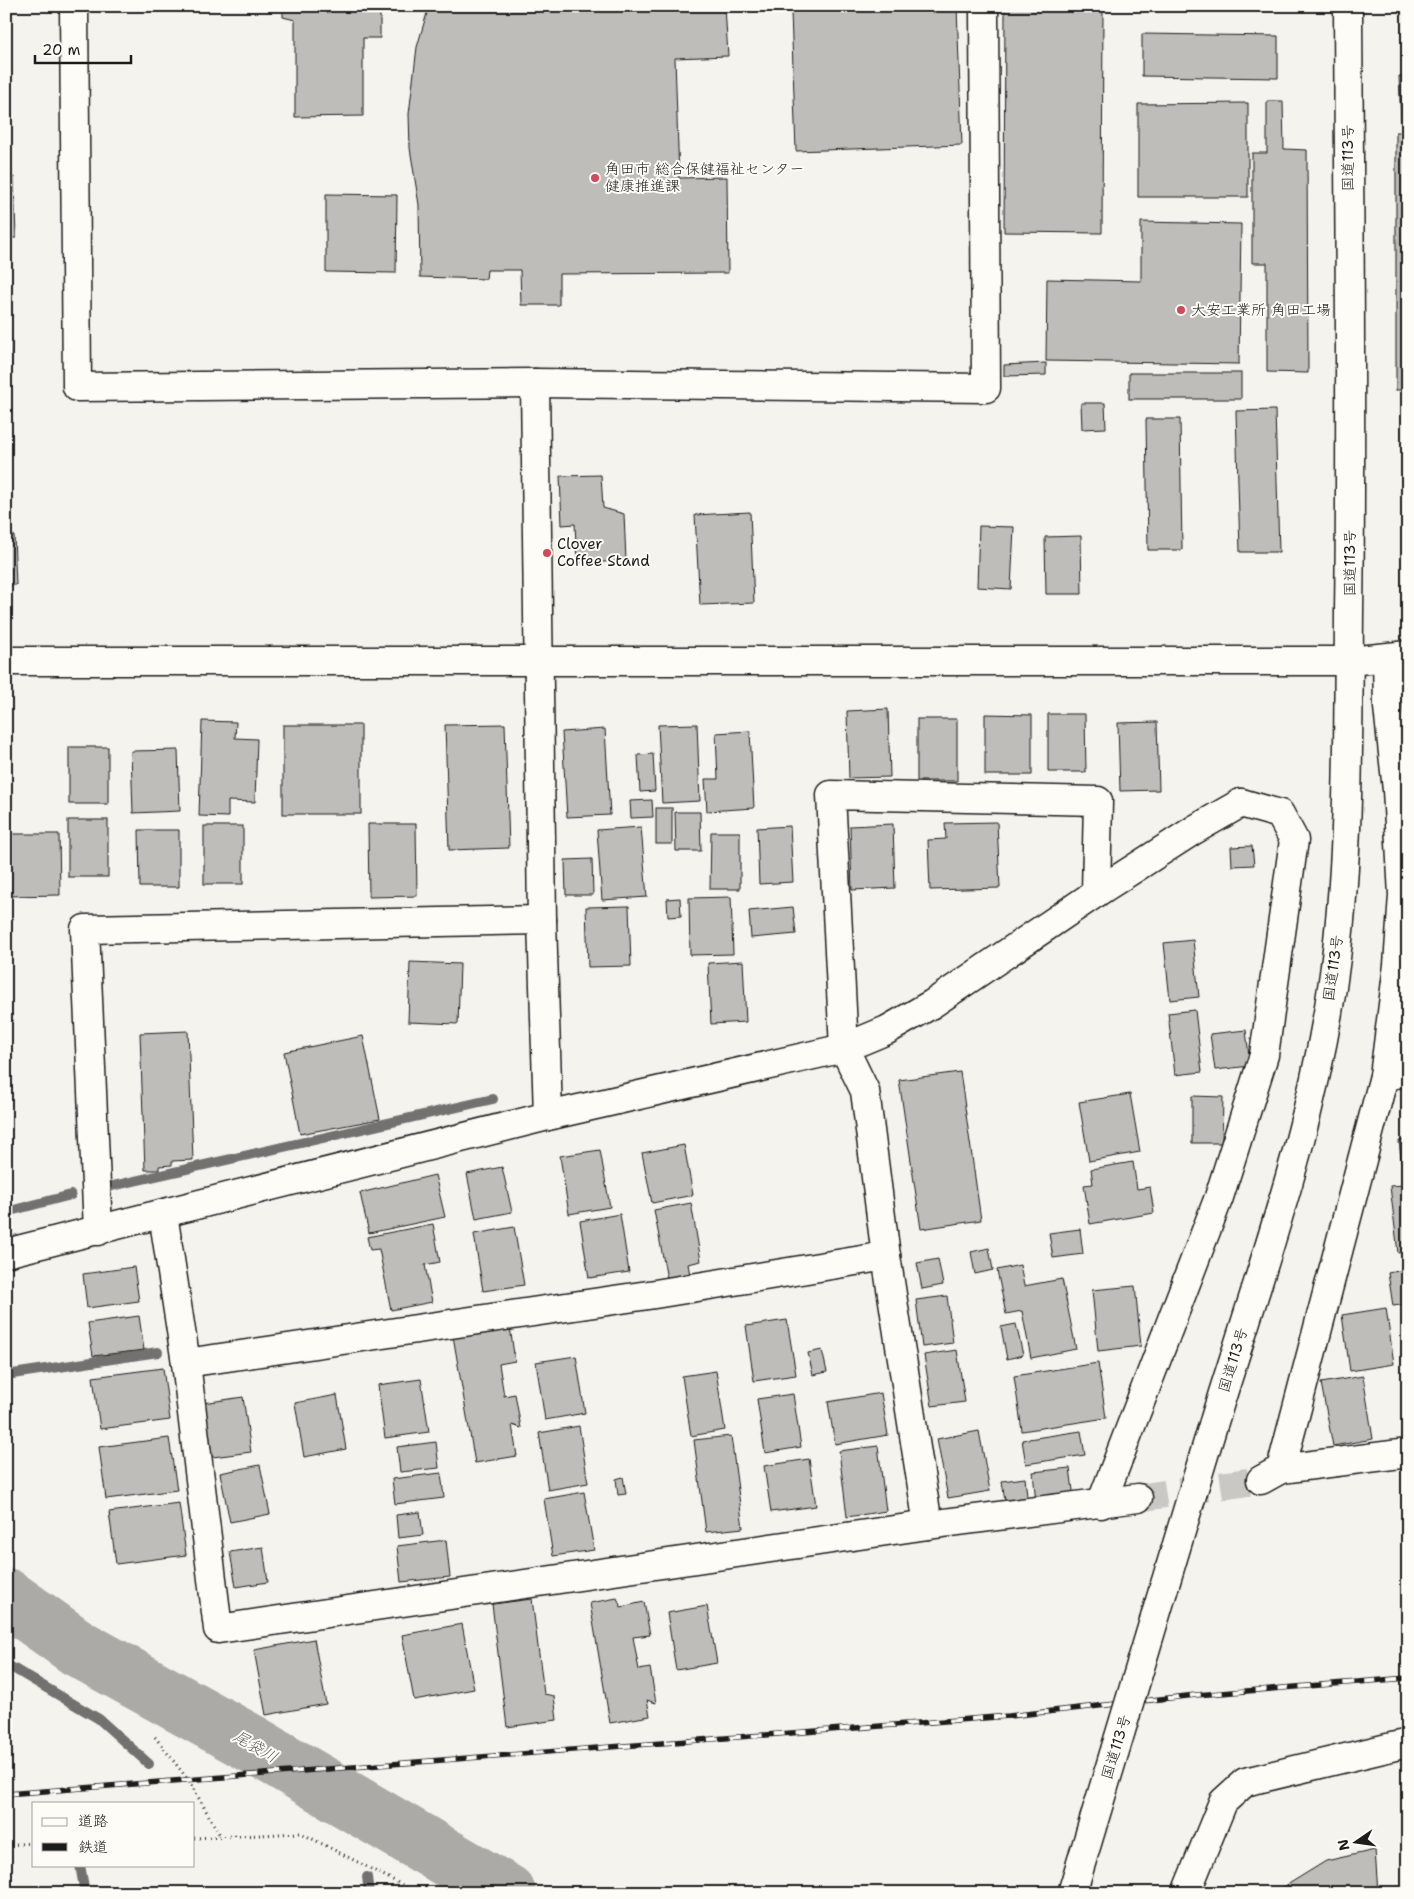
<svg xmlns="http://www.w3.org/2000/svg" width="1414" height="1899" viewBox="0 0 1414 1899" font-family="'Shantell Sans','Klee One',sans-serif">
	<rect width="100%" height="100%" fill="#f4f3ee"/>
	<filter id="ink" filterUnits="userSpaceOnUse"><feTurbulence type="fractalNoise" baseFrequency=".02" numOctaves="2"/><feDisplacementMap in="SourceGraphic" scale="10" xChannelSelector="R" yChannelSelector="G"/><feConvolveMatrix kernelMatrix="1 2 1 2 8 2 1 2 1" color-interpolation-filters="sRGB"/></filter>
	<g filter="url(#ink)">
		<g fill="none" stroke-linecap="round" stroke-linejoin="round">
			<g stroke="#72716f" stroke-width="10">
				<path d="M 108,1187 L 493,1099"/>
				<path d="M 6,1212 L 71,1195"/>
				<path d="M 6,1375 L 158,1352"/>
				<path d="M 6,1664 L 99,1719 L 149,1764"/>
				<path d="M 80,1865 L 85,1893"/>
				<path d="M 367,1877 L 369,1893"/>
			</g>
			<path stroke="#abaaa6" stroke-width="58" d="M 6,1597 L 78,1648 L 254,1745 L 507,1893"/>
		</g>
		<g fill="#bebdba" stroke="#1c1c1c">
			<path d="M 283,6 L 380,6 L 380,38 L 363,38 L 363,116 L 295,117 L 295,20 L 283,17 Z"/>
			<path d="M 429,6 L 554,6 L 554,9 L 610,6 L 725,6 L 728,56 L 675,58 L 679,178 L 727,177 L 728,273 L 559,274 L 559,305 L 521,305 L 520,270 L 487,270 L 486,279 L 420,277 L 419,205 L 410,148 L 409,114 L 417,47 Z"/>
			<path d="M 1005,6 L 1103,6 L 1102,233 L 1004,232 Z"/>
			<path d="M 957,7 L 962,145 L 796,151 L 791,12 Z"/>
			<path d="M 1142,34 L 1278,36 L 1278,78 L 1142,76 Z"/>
			<path d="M 1399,76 L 1408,76 L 1408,122 L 1401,123 Z"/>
			<path d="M 1267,101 L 1283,101 L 1284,149 L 1307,150 L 1308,373 L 1267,372 L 1267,263 L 1252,263 L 1252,153 L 1267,153 Z"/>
			<path d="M 6,103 L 8,103 L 10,164 L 6,164 Z"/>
			<path d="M 1248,103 L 1248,197 L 1138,197 L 1138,104 Z"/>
			<rect x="1396" y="132" width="12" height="258"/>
			<path d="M 6,177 L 14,177 L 16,238 L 6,238 Z"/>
			<path d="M 326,194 L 397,195 L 396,273 L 326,272 Z"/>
			<path d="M 1141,222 L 1241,224 L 1239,364 L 1046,361 L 1047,279 L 1141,281 Z"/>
			<path d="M 9,316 L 11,377 L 6,378 L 6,317 Z"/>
			<path d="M 1046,363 L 1046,375 L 1004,376 L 1004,365 Z"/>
			<rect x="1129" y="373" width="112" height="26"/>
			<path d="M 1081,403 L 1105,403 L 1106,428 L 1082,429 Z"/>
			<path d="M 1275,410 L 1279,552 L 1240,552 L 1236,411 Z"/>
			<path d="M 1146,419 L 1180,419 L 1182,550 L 1148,550 Z"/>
			<path d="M 601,475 L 603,508 L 624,514 L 626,561 L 577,563 L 575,524 L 562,525 L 560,476 Z"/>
			<path d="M 750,512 L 754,603 L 700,605 L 695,515 Z"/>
			<path d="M 979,526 L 1014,527 L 1011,589 L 977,587 Z"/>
			<path d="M 14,535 L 16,585 L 6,585 L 6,536 Z"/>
			<path d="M 1081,536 L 1082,594 L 1046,594 L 1045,537 Z"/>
			<path d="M 888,709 L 890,777 L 849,778 L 847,711 Z"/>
			<path d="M 985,714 L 1032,715 L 1032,775 L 985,775 Z"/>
			<path d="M 1048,714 L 1085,714 L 1086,772 L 1048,772 Z"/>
			<rect x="917" y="719" width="40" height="62"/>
			<path d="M 202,721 L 236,722 L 235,738 L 257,739 L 255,802 L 228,801 L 228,817 L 199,816 Z"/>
			<path d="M 1157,722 L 1159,790 L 1120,791 L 1118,723 Z"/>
			<path d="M 505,724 L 509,848 L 449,850 L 445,725 Z"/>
			<path d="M 697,724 L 700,801 L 662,803 L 658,725 Z"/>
			<rect x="283" y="725" width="78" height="89"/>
			<path d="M 605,729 L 610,815 L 567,817 L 562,732 Z"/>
			<path d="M 750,731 L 754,808 L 707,811 L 705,779 L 718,779 L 716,733 Z"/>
			<rect x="69" y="747" width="39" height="57"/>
			<path d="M 178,750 L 180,811 L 133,813 L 131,751 Z"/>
			<path d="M 653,754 L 655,791 L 640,792 L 638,755 Z"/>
			<path d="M 652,800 L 653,817 L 631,818 L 630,801 Z"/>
			<rect x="656" y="808" width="16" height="36"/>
			<path d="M 675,812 L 700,812 L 701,851 L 676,851 Z"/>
			<rect x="68" y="820" width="40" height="57"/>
			<path d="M 997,822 L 1000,888 L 930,890 L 928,840 L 946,839 L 945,823 Z"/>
			<path d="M 368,824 L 416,824 L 417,896 L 369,897 Z"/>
			<path d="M 893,824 L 895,888 L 852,890 L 850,826 Z"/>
			<rect x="204" y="826" width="39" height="58"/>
			<path d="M 790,826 L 793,882 L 759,884 L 757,828 Z"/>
			<path d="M 641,827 L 647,897 L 602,900 L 597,830 Z"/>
			<path d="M 139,830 L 179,830 L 179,887 L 140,887 Z"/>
			<path d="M 711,832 L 740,832 L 740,889 L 710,889 Z"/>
			<path d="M 6,834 L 59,834 L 60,895 L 6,896 Z"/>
			<path d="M 1252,846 L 1254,865 L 1232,866 L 1231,847 Z"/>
			<path d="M 592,859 L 593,895 L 566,895 L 565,860 Z"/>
			<path d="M 731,897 L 733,954 L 690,955 L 689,898 Z"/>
			<path d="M 680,898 L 681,916 L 668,917 L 667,899 Z"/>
			<path d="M 629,906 L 631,966 L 588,967 L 586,907 Z"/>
			<path d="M 793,907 L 796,934 L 751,938 L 749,911 Z"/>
			<path d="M 1193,940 L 1199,997 L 1170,1000 L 1164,943 Z"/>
			<path d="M 743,961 L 746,1022 L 711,1024 L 708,963 Z"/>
			<path d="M 410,962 L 460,964 L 458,1024 L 408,1022 Z"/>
			<path d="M 1195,1010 L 1202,1072 L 1175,1075 L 1168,1013 Z"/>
			<path d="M 1246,1030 L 1250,1066 L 1215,1070 L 1210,1034 Z"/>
			<path d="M 188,1031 L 193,1160 L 172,1161 L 172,1165 L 159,1166 L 159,1170 L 145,1170 L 140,1033 Z"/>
			<path d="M 363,1036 L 380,1119 L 300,1134 L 284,1052 Z"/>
			<path d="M 960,1072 L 981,1220 L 921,1229 L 899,1080 Z"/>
			<path d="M 1130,1094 L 1140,1152 L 1089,1161 L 1079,1102 Z"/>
			<path d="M 1192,1096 L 1223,1097 L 1222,1143 L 1192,1143 Z"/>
			<path d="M 1408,1140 L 1408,1252 L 1398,1253 L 1390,1186 L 1404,1185 L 1399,1141 Z"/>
			<path d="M 684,1145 L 693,1195 L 652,1203 L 642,1153 Z"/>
			<path d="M 600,1150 L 610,1207 L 569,1214 L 560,1156 Z"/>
			<path d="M 1133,1162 L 1137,1189 L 1150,1187 L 1154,1213 L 1090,1224 L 1084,1185 L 1093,1184 L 1091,1169 Z"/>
			<path d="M 502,1167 L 512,1212 L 476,1219 L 467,1174 Z"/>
			<path d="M 435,1175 L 445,1217 L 369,1233 L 360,1193 Z"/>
			<path d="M 691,1203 L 701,1261 L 688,1264 L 690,1275 L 667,1279 L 654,1210 Z"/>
			<path d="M 620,1214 L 629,1272 L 589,1278 L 580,1221 Z"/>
			<path d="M 433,1224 L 440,1262 L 425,1265 L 432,1302 L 391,1310 L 379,1249 L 370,1250 L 367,1237 Z"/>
			<path d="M 514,1227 L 524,1285 L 483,1291 L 474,1234 Z"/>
			<path d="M 1080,1229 L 1083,1254 L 1053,1258 L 1049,1233 Z"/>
			<path d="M 989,1248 L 993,1270 L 975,1274 L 971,1252 Z"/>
			<path d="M 938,1259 L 943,1285 L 922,1289 L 917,1263 Z"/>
			<path d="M 1020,1265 L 1024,1286 L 1062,1279 L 1076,1349 L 1031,1358 L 1022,1311 L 1006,1314 L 997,1270 Z"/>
			<path d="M 134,1267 L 139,1301 L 87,1308 L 83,1274 Z"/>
			<path d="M 1408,1269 L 1408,1304 L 1393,1306 L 1388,1273 Z"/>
			<path d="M 1135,1286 L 1141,1346 L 1098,1351 L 1092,1290 Z"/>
			<path d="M 947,1296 L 953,1343 L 922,1347 L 916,1300 Z"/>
			<path d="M 1386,1308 L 1394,1364 L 1350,1371 L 1342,1315 Z"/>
			<path d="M 139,1316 L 144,1350 L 93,1356 L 88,1323 Z"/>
			<path d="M 787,1320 L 796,1375 L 754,1381 L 746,1326 Z"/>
			<path d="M 1016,1324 L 1023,1355 L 1007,1359 L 1001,1327 Z"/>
			<path d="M 510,1327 L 515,1361 L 499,1364 L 504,1396 L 515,1394 L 521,1428 L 512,1425 L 517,1456 L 475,1463 L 453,1336 Z"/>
			<path d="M 822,1350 L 827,1372 L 813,1375 L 808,1353 Z"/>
			<path d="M 957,1350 L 965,1402 L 932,1406 L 924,1355 Z"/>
			<path d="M 576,1356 L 585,1413 L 545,1420 L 536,1362 Z"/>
			<path d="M 1098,1363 L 1106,1418 L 1022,1431 L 1014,1376 Z"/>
			<path d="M 163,1368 L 170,1420 L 100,1429 L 93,1377 Z"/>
			<path d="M 716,1371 L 725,1430 L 691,1436 L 682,1376 Z"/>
			<path d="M 1363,1376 L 1373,1439 L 1333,1446 L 1321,1383 Z"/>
			<path d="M 421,1379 L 429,1432 L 385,1438 L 378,1385 Z"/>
			<path d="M 881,1393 L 888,1435 L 835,1444 L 828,1402 Z"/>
			<path d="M 793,1394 L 801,1447 L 765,1453 L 757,1399 Z"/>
			<path d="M 337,1395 L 346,1449 L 304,1457 L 295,1403 Z"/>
			<path d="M 243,1397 L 251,1452 L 205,1458 L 197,1404 Z"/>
			<path d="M 579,1426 L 588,1483 L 548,1490 L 539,1433 Z"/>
			<path d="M 979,1431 L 990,1491 L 948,1498 L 937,1439 Z"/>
			<path d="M 1081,1431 L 1085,1455 L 1026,1464 L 1022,1440 Z"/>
			<path d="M 731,1436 L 743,1528 L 706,1532 L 694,1440 Z"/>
			<path d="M 169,1438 L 177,1490 L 106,1499 L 99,1447 Z"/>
			<path d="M 436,1442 L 439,1468 L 400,1472 L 397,1447 Z"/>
			<path d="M 878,1446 L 886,1511 L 847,1517 L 839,1451 Z"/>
			<path d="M 809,1459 L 816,1506 L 771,1512 L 764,1466 Z"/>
			<path d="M 260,1465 L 270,1514 L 230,1522 L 220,1473 Z"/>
			<path d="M 1070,1468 L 1074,1498 L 1036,1503 L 1033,1472 Z"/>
			<path d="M 441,1473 L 444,1498 L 395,1504 L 392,1479 Z"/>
			<path d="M 623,1477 L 626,1494 L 618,1495 L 616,1479 Z"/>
			<path d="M 1025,1478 L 1028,1505 L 1006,1508 L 1002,1481 Z"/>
			<path d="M 584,1492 L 594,1550 L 553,1556 L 544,1499 Z"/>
			<path d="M 179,1503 L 186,1555 L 116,1564 L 109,1512 Z"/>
			<path d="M 420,1512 L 423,1535 L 398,1538 L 396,1515 Z"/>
			<path d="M 446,1540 L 450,1577 L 401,1582 L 397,1546 Z"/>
			<path d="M 263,1547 L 268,1582 L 236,1587 L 230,1552 Z"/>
			<path d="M 617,1598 L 621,1607 L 644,1602 L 650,1635 L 633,1637 L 639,1670 L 650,1668 L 656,1703 L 647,1700 L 650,1716 L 610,1723 L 590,1603 Z"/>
			<path d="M 532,1599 L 544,1694 L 554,1696 L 557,1720 L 507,1727 L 492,1604 Z"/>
			<path d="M 707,1606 L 717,1663 L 676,1670 L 667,1613 Z"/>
			<path d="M 462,1624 L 474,1689 L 414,1700 L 402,1635 Z"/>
			<path d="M 314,1639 L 326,1704 L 266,1715 L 254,1650 Z"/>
			<path d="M 1375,1850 L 1378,1893 L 1274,1893 L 1326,1861 Z"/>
		</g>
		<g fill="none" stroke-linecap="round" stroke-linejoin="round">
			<path stroke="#c9c8c4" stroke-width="28" stroke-dasharray="28 14" stroke-linecap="butt" d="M 1138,1498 L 1261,1480"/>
			<defs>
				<g id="minor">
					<path d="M 74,6 L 77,387 L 535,383 L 986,388 L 984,6"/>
					<path d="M 535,383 L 542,920 L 548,1116"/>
					<path d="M 1384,1076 L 1408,1072"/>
					<path d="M 163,1214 L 186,1363 L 218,1629 L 928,1525 L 1138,1498"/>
					<path d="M 98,1231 L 85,929 L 542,920"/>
					<path d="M 186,1363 L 655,1294 L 886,1256"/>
					<path d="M 1281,1469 L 1384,1076 L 1398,965 L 1403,895 L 1397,790 L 1388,707 L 1387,658"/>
					<path d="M 1261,1480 L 1281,1469 L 1408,1453"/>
					<path d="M 1101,1504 L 1219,1197 L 1264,1055 L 1294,840 L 1280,814 L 1241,803"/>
					<path d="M 928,1525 L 886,1256 L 865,1091 L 844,1048 L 831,795 L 1098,801 L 1096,893"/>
					<path d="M 1186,1893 L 1223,1802 L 1245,1782 L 1408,1743"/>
				</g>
				<g id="tertiary">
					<path d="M 6,661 L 1349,661 L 1408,655"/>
					<path d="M 6,1253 L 548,1116 L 844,1048 L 887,1030 L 932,1004 L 1096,893 L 1194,830 L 1241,803"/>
				</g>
				<path id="trunk" d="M 1213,1425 C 1260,1273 1317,1117 1336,958 C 1350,843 1348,728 1349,612 C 1352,410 1349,208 1348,6"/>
			</defs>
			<use href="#minor" stroke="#1c1c1c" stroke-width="31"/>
			<use href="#tertiary" stroke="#1c1c1c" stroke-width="31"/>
			<use href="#trunk" stroke="#1c1c1c" stroke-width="31"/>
			<g stroke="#1c1c1c" stroke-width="3" stroke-dasharray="1 4" stroke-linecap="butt">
				<path d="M 155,1737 L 189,1781 L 221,1837"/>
				<path d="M 194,1838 L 301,1833 L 418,1893"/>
				<path d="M 6,1845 L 34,1843"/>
			</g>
			<use href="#minor" stroke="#fdfcf7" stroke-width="28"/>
			<use href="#tertiary" stroke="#fdfcf7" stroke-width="28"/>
			<use href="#trunk" stroke="#fdfcf7" stroke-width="28"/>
			<defs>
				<path id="rail" d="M 6,1794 L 1009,1716 L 1196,1695 L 1408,1678"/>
			</defs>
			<use href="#rail" stroke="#1c1c1c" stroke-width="5.5"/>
			<use href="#rail" stroke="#fdfcf7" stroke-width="4" stroke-dasharray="11" stroke-linecap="butt"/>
			<defs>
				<path id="trunk-bridge" d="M 1072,1893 L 1213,1425"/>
			</defs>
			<use href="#trunk-bridge" stroke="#1c1c1c" stroke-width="31" stroke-linecap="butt"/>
			<use href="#trunk-bridge" stroke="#fdfcf7" stroke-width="28"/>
		</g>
	</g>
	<g fill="#d1495b" stroke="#fdfcf7" stroke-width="2">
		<circle cx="595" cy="178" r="5"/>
		<circle cx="1181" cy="310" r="5"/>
		<circle cx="547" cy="553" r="5"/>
	</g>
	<g text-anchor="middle" stroke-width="4" stroke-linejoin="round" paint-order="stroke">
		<g font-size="15" fill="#1c1c1c" stroke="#fdfcf7">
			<text transform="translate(1348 158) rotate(-90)" y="5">国道113号</text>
			<text transform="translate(1350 563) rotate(-90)" y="5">国道113号</text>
			<text transform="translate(1333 968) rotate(-82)" y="5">国道113号</text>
			<text transform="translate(1233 1360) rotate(-73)" y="5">国道113号</text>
			<text transform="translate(1116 1747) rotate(-73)" y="5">国道113号</text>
		</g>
		<g font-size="15" fill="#1c1c1c" stroke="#fdfcf7" text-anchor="start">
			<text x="605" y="174">角田市 総合保健福祉センター<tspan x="605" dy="17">健康推進課</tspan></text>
			<text x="1191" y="315">大安工業所 角田工場</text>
			<text x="557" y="549">Clover<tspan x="557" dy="17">Coffee Stand</tspan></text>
		</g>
		<g font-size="16" font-style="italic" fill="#5c5c5a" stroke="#fdfcf7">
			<text transform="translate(256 1746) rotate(30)" y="6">尾袋川</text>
		</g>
	</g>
	<rect width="1414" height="1899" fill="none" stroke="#fdfcf7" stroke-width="25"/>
	<rect x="12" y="12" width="1389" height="1874" fill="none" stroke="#1c1c1c" stroke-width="2" filter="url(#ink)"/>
	<rect x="32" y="1802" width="162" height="65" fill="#fdfcf7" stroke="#a3a29f"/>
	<rect x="42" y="1818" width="25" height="8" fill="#fdfcf7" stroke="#a3a29f"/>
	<text x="78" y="1826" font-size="15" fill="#1c1c1c">道路</text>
	<rect x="42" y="1843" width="25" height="8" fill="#1c1c1c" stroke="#a3a29f"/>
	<text x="78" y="1852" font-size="15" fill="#1c1c1c">鉄道</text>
	<g transform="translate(1356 1842) rotate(257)" stroke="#fdfcf7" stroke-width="4" paint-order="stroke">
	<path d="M0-4L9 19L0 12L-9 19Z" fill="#1c1c1c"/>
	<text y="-8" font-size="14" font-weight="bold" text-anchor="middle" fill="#1c1c1c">N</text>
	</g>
	<path d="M35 55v8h96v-8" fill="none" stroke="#1c1c1c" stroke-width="2.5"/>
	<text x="42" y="55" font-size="15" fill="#1c1c1c" stroke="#fdfcf7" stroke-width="4" paint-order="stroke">20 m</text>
</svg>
